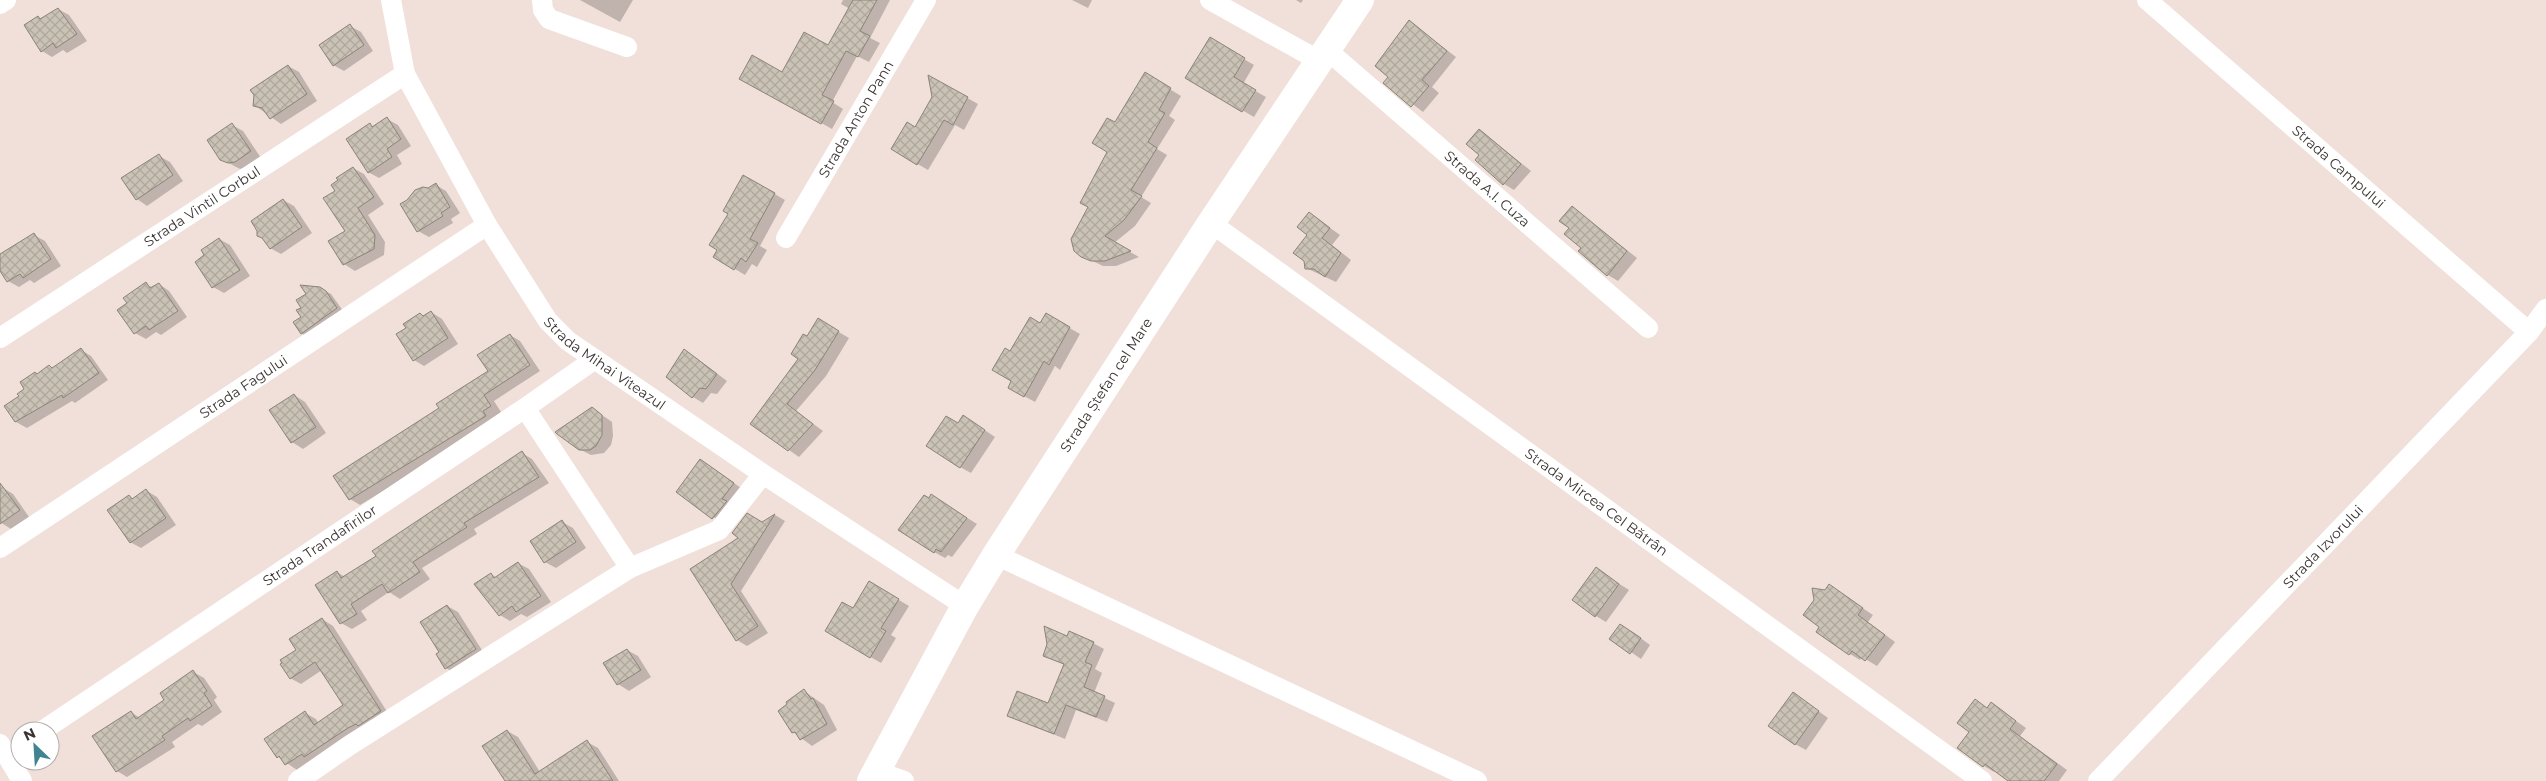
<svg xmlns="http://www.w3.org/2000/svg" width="2546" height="781" viewBox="0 0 2546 781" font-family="Montserrat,sans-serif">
	<defs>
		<pattern id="building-cross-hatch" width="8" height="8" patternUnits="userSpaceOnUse" patternTransform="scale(1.25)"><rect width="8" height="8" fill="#cac2b5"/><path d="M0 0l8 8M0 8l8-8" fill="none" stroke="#aea79c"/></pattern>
	</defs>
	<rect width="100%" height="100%" fill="#f0e0d9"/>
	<g fill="#0003">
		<path d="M 580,0 L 633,0 L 620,22 Z"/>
		<path d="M 843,0 L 890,0 L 870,38 L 880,43 L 869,62 L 857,56 L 832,102 L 843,109 L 832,129 L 741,78 L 783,74 L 829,46 L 850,9 L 841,4 Z"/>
		<path d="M 1072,0 L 1092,0 L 1088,8 Z"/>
		<path d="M 1296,0 L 1303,0 L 1301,3 Z"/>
		<path d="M 58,9 L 69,15 L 87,41 L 67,53 L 63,50 L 52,57 L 42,51 L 38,17 L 42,19 Z"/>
		<path d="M 1410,22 L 1456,57 L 1432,87 L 1439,93 L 1423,112 L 1385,83 L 1390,77 Z"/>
		<path d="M 350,26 L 361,32 L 373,51 L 344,71 L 333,65 Z"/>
		<path d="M 1210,39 L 1254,65 L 1243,84 L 1266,97 L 1254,117 L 1187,78 Z"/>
		<path d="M 288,66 L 299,72 L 317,101 L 281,124 L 254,105 Z"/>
		<path d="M 1145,74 L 1181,96 L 1169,116 L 1175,120 L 1157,149 L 1167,155 L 1141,197 L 1151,203 L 1135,226 L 1114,243 L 1139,257 L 1116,266 L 1103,266 L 1082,256 L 1089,206 L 1116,124 Z"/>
		<path d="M 930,77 L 978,104 L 964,130 L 955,125 L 928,170 L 892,149 L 916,129 L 933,97 Z"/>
		<path d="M 387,119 L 398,125 L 411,146 L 397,155 L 402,164 L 379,178 L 368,172 L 370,125 L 374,127 Z"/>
		<path d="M 232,125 L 243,131 L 261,158 L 247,167 L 240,169 L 221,159 Z"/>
		<path d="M 1480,130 L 1531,171 L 1514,190 L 1504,184 L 1481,155 Z"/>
		<path d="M 159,156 L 170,162 L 183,181 L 147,206 L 137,199 L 123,178 Z"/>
		<path d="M 353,168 L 364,174 L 384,204 L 368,215 L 385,242 L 384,255 L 355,271 L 344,264 L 330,242 L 347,231 L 336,191 Z"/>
		<path d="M 743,176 L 785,200 L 760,246 L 767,250 L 757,267 L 752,264 L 745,275 L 735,269 L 730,213 Z"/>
		<path d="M 436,185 L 446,191 L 460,213 L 451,219 L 453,223 L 429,237 L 418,231 L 429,189 Z"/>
		<path d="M 283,200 L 294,206 L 312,233 L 281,254 L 270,248 L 259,230 Z"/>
		<path d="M 1572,207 L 1637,258 L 1618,281 L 1608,275 L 1582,247 L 1571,228 Z"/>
		<path d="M 1309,213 L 1340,235 L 1332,245 L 1351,260 L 1336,282 L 1306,268 Z"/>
		<path d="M 34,235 L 45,241 L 61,266 L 34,283 L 30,280 L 19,287 L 8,281 L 0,269 L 0,256 Z"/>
		<path d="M 219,239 L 230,245 L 250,276 L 224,293 L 213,287 L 206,256 Z"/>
		<path d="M 146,284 L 153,288 L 159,284 L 169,291 L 187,317 L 161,335 L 156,332 L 146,339 L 135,333 L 129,303 Z"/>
		<path d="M 320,288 L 331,294 L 346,315 L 312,340 L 301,333 L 303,308 Z"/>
		<path d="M 431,312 L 442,319 L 458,344 L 424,366 L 414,360 L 408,328 L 420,314 L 425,317 Z"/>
		<path d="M 1047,315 L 1080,334 L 1060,370 L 1055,366 L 1035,402 L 1009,388 L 1013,381 L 1011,353 L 1041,325 Z"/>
		<path d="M 818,320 L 849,338 L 826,376 L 796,411 L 823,431 L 799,457 L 752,424 L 800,358 L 807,338 Z"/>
		<path d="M 510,335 L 520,341 L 540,371 L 494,401 L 501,412 L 496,423 L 360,505 L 350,499 L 440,408 L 489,372 Z"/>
		<path d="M 81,350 L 91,356 L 108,380 L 75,403 L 72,401 L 27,428 L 16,422 L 6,406 L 21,396 L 38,375 L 53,369 Z"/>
		<path d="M 695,357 L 727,381 L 717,394 L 711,393 L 703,403 L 693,397 Z"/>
		<path d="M 294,395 L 305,402 L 326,433 L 303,449 L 292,442 L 271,410 Z"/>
		<path d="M 592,408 L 612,422 L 613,436 L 611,445 L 604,453 L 591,455 L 579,449 Z"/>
		<path d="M 974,423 L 995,437 L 971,473 L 960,467 L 958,424 Z"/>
		<path d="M 522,453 L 532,459 L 549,483 L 474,529 L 477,534 L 422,568 L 430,579 L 400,599 L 389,592 L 361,611 L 367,620 L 352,629 L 341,623 L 317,585 L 337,572 L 345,577 L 377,556 Z"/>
		<path d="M 701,460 L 744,490 L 724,524 L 677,492 Z"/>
		<path d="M 3,488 L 13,494 L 29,517 L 11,529 L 0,522 L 0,490 Z"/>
		<path d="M 147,491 L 157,497 L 176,525 L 141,548 L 130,542 L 129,496 L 134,499 Z"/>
		<path d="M 929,499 L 942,502 L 977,524 L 952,557 L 948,555 L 945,558 L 934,552 Z"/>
		<path d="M 775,515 L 785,521 L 741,591 L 768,633 L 747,646 L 737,640 L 691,569 Z"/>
		<path d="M 562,522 L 573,528 L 586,548 L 556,568 L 545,562 Z"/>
		<path d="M 518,563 L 529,569 L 551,602 L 527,617 L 521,614 L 510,621 L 500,615 L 491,574 L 497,578 Z"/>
		<path d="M 1596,569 L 1629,590 L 1606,622 L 1596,616 Z"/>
		<path d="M 870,583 L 909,606 L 891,635 L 896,638 L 881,663 L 826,631 L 853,610 Z"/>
		<path d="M 1829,586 L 1873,615 L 1868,622 L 1895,642 L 1877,666 L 1862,657 L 1860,660 L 1850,654 L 1821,627 L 1825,591 Z"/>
		<path d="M 447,606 L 458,612 L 485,655 L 456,674 L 446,668 L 441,652 Z"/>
		<path d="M 322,619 L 333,626 L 391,718 L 297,770 L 278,757 L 305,713 L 316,719 L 319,724 L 345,706 L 322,670 L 301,684 L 290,678 Z"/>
		<path d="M 1631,631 L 1650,645 L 1641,659 L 1631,652 Z"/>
		<path d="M 1068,637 L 1093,643 L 1104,649 L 1095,669 L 1102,673 L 1094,693 L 1115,703 L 1107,722 L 1076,710 L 1065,739 L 1009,716 L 1049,705 L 1065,665 L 1045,655 Z"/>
		<path d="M 627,650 L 638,656 L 651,677 L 629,691 L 618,684 L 605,664 Z"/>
		<path d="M 193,672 L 204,678 L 217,697 L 214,700 L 222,712 L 202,726 L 198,724 L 172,742 L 175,747 L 127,777 L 117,771 L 131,712 L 140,718 L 166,700 Z"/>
		<path d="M 804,691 L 824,705 L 837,730 L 812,746 L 793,732 L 789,705 Z"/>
		<path d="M 1803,700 L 1828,718 L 1806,750 L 1795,744 Z"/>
		<path d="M 1975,701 L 1988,709 L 1992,704 L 2026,728 L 2020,736 L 2067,770 L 2059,781 L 2010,781 L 1995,770 L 1994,772 L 1984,766 L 1971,732 Z"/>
		<path d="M 507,731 L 518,737 L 540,772 L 587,742 L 598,748 L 619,781 L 506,781 Z"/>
	</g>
	<g fill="url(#building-cross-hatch)" stroke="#8b8478">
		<path d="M 853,0 L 877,0 L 860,31 L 870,36 L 858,57 L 846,51 L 822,95 L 834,101 L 821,124 L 739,79 L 752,55 L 782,72 L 804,32 L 828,45 Z"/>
		<path d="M 58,8 L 77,34 L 56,48 L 53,43 L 41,52 L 24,25 L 38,16 L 40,19 Z"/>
		<path d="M 1409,20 L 1447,51 L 1422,80 L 1429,86 L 1411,107 L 1383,83 L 1388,77 L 1375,66 Z"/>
		<path d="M 350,24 L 364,45 L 333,66 L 319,45 Z"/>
		<path d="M 1210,37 L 1245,58 L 1234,77 L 1256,90 L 1242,112 L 1185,78 Z"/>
		<path d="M 288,65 L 307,94 L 270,119 L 262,108 L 253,106 L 254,95 L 250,90 Z"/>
		<path d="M 1145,72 L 1171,88 L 1159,110 L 1165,113 L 1148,142 L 1157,148 L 1131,190 L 1142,196 L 1124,220 L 1105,236 L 1131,251 L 1105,261 L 1091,261 L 1081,257 L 1074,251 L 1071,239 L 1088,207 L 1080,203 L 1107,152 L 1092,143 L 1107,118 L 1115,122 Z"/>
		<path d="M 928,75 L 968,97 L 953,125 L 944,120 L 917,165 L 891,149 L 907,122 L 915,127 L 932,97 Z"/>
		<path d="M 387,117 L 401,139 L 387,149 L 392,157 L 368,173 L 346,139 L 370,123 L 372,127 Z"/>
		<path d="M 232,123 L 251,151 L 235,162 L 228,163 L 220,160 L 207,140 Z"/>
		<path d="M 1479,129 L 1521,164 L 1503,185 L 1475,160 L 1479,155 L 1466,144 Z"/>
		<path d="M 159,154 L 173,175 L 136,200 L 121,178 Z"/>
		<path d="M 353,167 L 374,197 L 358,208 L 375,235 L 374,249 L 343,265 L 328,241 L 345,231 L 323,198 L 335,191 L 331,185 L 338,180 L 336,178 Z"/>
		<path d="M 743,175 L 775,193 L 750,239 L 758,243 L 746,262 L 741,258 L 734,270 L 713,257 L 717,250 L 709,245 L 728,214 L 723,211 Z"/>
		<path d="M 436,183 L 450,207 L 441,213 L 443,216 L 417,232 L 400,204 L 407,200 L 415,190 L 423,187 L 428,188 Z"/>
		<path d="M 283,199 L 302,227 L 270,249 L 262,238 L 257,236 L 257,231 L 251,221 Z"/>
		<path d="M 1572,206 L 1627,251 L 1607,276 L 1578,251 L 1581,248 L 1564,234 L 1569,228 L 1559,221 Z"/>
		<path d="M 1309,212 L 1330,228 L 1322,238 L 1341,253 L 1325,277 L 1314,269 L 1305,269 L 1304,261 L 1293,253 L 1307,235 L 1297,227 Z"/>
		<path d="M 34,233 L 51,259 L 23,278 L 20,274 L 7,282 L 0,271 L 0,254 Z"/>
		<path d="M 219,238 L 240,270 L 212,288 L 195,262 L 204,255 L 201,250 Z"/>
		<path d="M 146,282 L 150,288 L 159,283 L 178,311 L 149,330 L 146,326 L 134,334 L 117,310 L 127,303 L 123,298 Z"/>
		<path d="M 300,285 L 320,287 L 326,291 L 337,308 L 301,334 L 293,322 L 301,317 L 296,310 L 301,308 L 296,300 L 306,294 Z"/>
		<path d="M 431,311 L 448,338 L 413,361 L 396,334 L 406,328 L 403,324 L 420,313 L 423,316 Z"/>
		<path d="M 1046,313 L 1070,327 L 1049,365 L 1044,361 L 1024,397 L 1008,388 L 1011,381 L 992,370 L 1005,348 L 1010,351 L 1030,317 L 1040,323 Z"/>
		<path d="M 818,318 L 839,331 L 815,370 L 787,404 L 813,424 L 788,451 L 750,424 L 798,359 L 791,354 L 803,334 L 807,336 Z"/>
		<path d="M 510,334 L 530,365 L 484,395 L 491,406 L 483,411 L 486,416 L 349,500 L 333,476 L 439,408 L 436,404 L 488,371 L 477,355 Z"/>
		<path d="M 81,348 L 99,373 L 63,398 L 62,395 L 15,422 L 4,406 L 19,396 L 17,394 L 24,389 L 20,382 L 35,372 L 37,374 L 49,365 L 52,368 Z"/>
		<path d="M 684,349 L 717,374 L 706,389 L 700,388 L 692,398 L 666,377 Z"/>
		<path d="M 294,394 L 316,427 L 291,443 L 269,410 Z"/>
		<path d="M 592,407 L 602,415 L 602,435 L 596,446 L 590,450 L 579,450 L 557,434 L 555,432 Z"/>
		<path d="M 963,415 L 985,430 L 960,468 L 926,446 L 946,416 L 958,423 Z"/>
		<path d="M 522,451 L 539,477 L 464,523 L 467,527 L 413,562 L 420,572 L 388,593 L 382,584 L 351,604 L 357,614 L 340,624 L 315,585 L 337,571 L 341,578 L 376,556 L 372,551 Z"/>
		<path d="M 700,459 L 734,483 L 722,499 L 727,501 L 712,519 L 676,492 Z"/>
		<path d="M 0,483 L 20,510 L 0,524 Z"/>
		<path d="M 146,489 L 166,518 L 130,543 L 107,510 L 129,495 L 132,499 Z"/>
		<path d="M 931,494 L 967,518 L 941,552 L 936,549 L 934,553 L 898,530 L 924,495 L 929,498 Z"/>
		<path d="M 747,513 L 762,522 L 775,514 L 731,584 L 758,626 L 736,641 L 690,569 L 738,538 L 732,533 Z"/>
		<path d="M 562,520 L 576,542 L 544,563 L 530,541 Z"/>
		<path d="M 518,562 L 541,596 L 516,612 L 512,606 L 499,616 L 474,584 L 491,573 L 494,578 Z"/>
		<path d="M 1596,567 L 1619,584 L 1595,617 L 1572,600 Z"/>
		<path d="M 869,581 L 899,599 L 881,628 L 886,631 L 870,658 L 825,631 L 842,602 L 853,608 Z"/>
		<path d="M 1829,584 L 1863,608 L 1858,615 L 1885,635 L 1865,661 L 1852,651 L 1849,655 L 1816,632 L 1819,627 L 1803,615 L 1814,600 L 1812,588 L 1825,590 Z"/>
		<path d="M 447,605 L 476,649 L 445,669 L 436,654 L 439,652 L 420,622 Z"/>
		<path d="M 322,618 L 381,711 L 358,726 L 356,724 L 348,728 L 304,757 L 302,754 L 285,765 L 279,756 L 277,758 L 264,739 L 305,711 L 314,725 L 343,705 L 315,662 L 290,679 L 280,664 L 282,663 L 280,660 L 296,650 L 289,639 Z"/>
		<path d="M 1620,624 L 1641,638 L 1630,654 L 1609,639 Z"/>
		<path d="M 1044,626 L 1067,636 L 1069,631 L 1094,642 L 1085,662 L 1092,665 L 1084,687 L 1105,696 L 1096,717 L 1066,705 L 1054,734 L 1007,716 L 1017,691 L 1048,703 L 1064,664 L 1043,656 L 1047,644 Z"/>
		<path d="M 627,649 L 641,670 L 617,685 L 603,663 Z"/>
		<path d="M 193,670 L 207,691 L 204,693 L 212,706 L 190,721 L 188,718 L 162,736 L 165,740 L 116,772 L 92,736 L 131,711 L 136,719 L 164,700 L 160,693 Z"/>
		<path d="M 804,689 L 811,699 L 813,698 L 827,724 L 800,740 L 795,732 L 792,733 L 778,711 L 787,704 L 786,702 Z"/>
		<path d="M 1793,692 L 1819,711 L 1795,745 L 1768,726 Z"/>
		<path d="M 1975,699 L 1987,708 L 1991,702 L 2016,721 L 2010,729 L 2057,764 L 2044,781 L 2008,781 L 1985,764 L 1983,767 L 1957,748 L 1969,732 L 1957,723 Z"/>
		<path d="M 507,730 L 535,774 L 587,740 L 613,781 L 505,781 L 482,746 Z"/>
	</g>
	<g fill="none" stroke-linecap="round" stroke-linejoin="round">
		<g stroke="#fff" stroke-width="20">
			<path id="s1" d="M 391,0 L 405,74 L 487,225 L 548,321 L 568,341 L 763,474 L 965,606"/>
			<path d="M 542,0 L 543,10 L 549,19 L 627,47"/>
			<path d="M 1210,0 L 1318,60"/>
			<path id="s2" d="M 2147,0 L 2529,332"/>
			<path d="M 0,4 L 6,0"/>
			<path id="s3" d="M 1327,50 L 1648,328"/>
			<path id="s4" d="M 1211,223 L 1982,781"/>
			<path id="s5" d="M 786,238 L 926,0"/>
			<path id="s6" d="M 0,338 L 405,74"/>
			<path d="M 525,408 L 630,568"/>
			<path id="s7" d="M 0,548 L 487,225"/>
			<path d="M 996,555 L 1477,781"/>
			<path id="s8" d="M 42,731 L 525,408 L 595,359"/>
			<path d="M 0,744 L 22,781"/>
			<path d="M 876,771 L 904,781"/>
			<path d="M 298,781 L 350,745 L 630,568 L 719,530 L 763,474"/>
			<path id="s9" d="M 2098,781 L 2529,332 L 2546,309"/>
		</g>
		<path stroke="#fff" stroke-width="28" id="s10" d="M 871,781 L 965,606 L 996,555 L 1211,223 L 1360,0"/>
	</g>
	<g text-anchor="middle" stroke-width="4" stroke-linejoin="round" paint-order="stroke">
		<g font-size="14" fill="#3a3432" stroke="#fff">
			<text dy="5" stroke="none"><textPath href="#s5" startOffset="138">Strada Anton Pann</textPath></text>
			<text dy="5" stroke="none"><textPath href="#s2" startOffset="254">Strada Campului</textPath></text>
			<text dy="5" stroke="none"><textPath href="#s3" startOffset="212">Strada A.I. Cuza</textPath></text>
			<text dy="5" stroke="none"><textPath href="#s6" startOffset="241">Strada Vintil Corbul</textPath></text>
			<text dy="5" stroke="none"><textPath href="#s1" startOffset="432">Strada Mihai Viteazul</textPath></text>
			<text dy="5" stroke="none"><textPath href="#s10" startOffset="461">Strada Ștefan cel Mare</textPath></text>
			<text dy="5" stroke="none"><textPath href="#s7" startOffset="292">Strada Fagului</textPath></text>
			<text dy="5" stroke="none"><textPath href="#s4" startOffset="476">Strada Mircea Cel Bătrân</textPath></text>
			<text dy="5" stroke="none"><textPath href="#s8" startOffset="334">Strada Trandafirilor</textPath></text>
			<text dy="5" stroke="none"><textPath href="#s9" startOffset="325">Strada Izvorului</textPath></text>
		</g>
	</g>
	<g transform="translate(35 746) rotate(335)"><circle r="24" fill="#ffffff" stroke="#b0aead"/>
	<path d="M0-4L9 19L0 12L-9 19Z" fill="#3f8490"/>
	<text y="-8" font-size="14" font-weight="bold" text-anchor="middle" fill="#3a3432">N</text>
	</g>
</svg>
